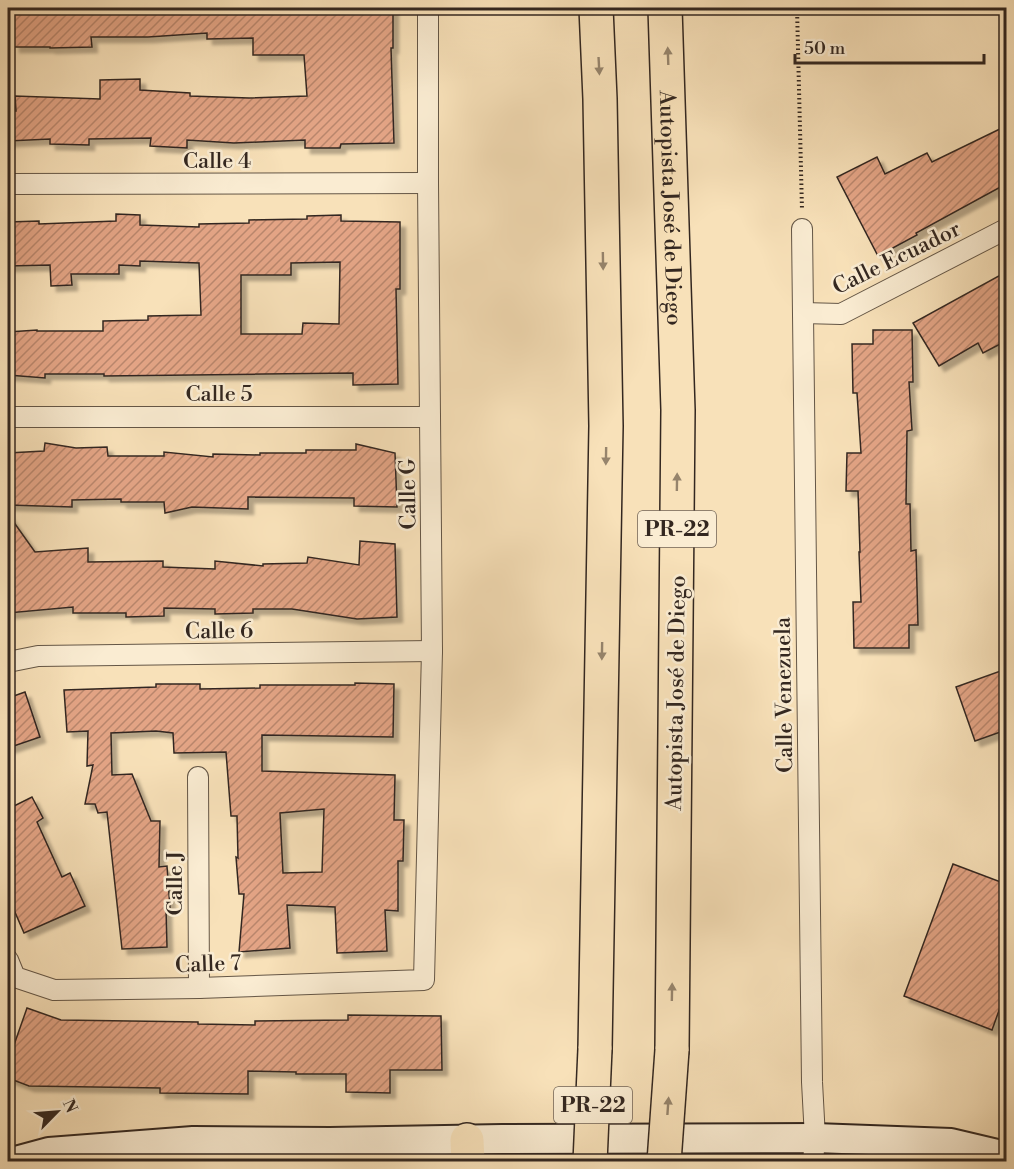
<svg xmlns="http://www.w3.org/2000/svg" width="1014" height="1169" viewBox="0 0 1014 1169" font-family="'Libre Bodoni',serif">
	<defs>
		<pattern id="building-hatch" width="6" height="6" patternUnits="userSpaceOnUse" patternTransform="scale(1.5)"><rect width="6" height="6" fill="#e3a485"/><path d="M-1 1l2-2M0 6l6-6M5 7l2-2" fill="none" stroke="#b9866c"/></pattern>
		<filter id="shadow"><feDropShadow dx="5.5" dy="5.5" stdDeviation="1.5" flood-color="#0004"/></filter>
	</defs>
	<rect width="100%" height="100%" fill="#f8e1b9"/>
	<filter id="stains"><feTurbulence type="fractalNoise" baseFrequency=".00333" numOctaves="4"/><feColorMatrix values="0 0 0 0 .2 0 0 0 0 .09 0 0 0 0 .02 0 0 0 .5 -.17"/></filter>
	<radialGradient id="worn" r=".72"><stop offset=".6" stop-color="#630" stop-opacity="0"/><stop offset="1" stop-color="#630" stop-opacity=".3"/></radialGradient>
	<g fill="url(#building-hatch)" stroke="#332720" stroke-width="1.5" fill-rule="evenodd" filter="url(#shadow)">
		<path d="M 14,8 L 393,8 L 393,48 L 391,48 L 394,143 L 341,144 L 340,148 L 305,148 L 305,140 L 234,143 L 187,140 L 187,148 L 150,146 L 151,138 L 89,139 L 89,145 L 50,144 L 50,139 L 8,141 L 8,111 L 16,111 L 15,96 L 100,99 L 100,80 L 140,79 L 140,90 L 190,93 L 190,96 L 249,98 L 307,96 L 304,55 L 253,55 L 253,38 L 207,39 L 207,33 L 148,37 L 91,37 L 92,47 L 50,48 L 50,47 L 14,47 Z"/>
		<path d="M 1006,126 L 1006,184 L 916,233 L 917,235 L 878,256 L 837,177 L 877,157 L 885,174 L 927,153 L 932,162 Z"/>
		<path d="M 116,214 L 140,215 L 140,225 L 199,227 L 199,224 L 249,223 L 249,220 L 307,219 L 307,216 L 341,215 L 341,221 L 400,222 L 400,289 L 396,289 L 398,384 L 353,385 L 353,373 L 104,376 L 104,374 L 45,374 L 45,378 L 8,375 L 8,332 L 37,330 L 37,331 L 103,331 L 103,321 L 148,320 L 148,316 L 201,315 L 199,263 L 140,261 L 140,266 L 119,265 L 119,274 L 71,274 L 72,285 L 51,286 L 50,265 L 8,266 L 8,222 L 39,221 L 39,224 L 116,221 ZM 340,262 L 339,324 L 303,323 L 302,334 L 241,334 L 241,275 L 291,275 L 291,263 Z"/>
		<path d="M 1006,272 L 1006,341 L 983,353 L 978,343 L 939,366 L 913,323 Z"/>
		<path d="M 873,330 L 912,330 L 913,382 L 909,382 L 912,430 L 907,431 L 906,504 L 910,504 L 911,551 L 916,550 L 918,625 L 909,625 L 909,648 L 854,648 L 853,602 L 861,602 L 859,552 L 860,552 L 858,491 L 846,491 L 847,453 L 861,453 L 857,393 L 853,393 L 852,344 L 873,344 Z"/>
		<path d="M 45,443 L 76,448 L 107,447 L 108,456 L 164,456 L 164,452 L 213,457 L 213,454 L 260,455 L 260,453 L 306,453 L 306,450 L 356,450 L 356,444 L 395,453 L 397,507 L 354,506 L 354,498 L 248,497 L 248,509 L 192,507 L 165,513 L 164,502 L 121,502 L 121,499 L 72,500 L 72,507 L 8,505 L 8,453 L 44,451 Z"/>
		<path d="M 8,514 L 35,552 L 88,548 L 88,562 L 163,561 L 163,567 L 215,569 L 215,561 L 263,566 L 263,564 L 307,563 L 308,557 L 359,565 L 360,541 L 395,544 L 397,617 L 357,619 L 292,609 L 253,609 L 253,613 L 215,614 L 215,609 L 164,608 L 164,616 L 126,617 L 126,613 L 73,613 L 73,607 L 8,613 Z"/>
		<path d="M 1006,669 L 1006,730 L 975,741 L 956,687 Z"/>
		<path d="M 355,683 L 394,684 L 393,737 L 262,735 L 262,771 L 395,775 L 394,820 L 404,820 L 403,861 L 398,861 L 398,911 L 385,910 L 387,951 L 337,953 L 335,907 L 287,905 L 290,948 L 239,952 L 244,894 L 239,894 L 236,857 L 238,858 L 237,816 L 231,816 L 226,752 L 174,753 L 173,733 L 156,731 L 111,733 L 112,775 L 132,774 L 151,821 L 160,821 L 159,867 L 167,866 L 170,908 L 166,908 L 167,947 L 122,949 L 107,812 L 98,813 L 95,804 L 85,804 L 93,765 L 87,766 L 88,731 L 67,732 L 64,690 L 156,687 L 156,684 L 200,684 L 200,689 L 260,688 L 260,685 L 355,685 ZM 324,809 L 322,872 L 283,873 L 280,813 Z"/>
		<path d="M 25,692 L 40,737 L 8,748 L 8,698 Z"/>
		<path d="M 32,797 L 43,818 L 37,822 L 62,877 L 70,873 L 85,906 L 24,933 L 8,896 L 8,809 Z"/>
		<path d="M 953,864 L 1006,884 L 1006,991 L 992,1030 L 904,996 Z"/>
		<path d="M 27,1008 L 61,1020 L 198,1022 L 198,1024 L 255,1025 L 255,1021 L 348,1020 L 348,1015 L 441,1016 L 442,1070 L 390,1070 L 390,1093 L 346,1092 L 346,1074 L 296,1074 L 296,1072 L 248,1071 L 248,1094 L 160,1093 L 160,1088 L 29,1086 L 8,1078 L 8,1062 Z"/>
	</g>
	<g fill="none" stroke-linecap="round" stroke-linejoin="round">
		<defs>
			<g id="street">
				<path d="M 8,184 L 428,183"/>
				<path d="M 802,229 L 812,1082 L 815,1138 L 813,1162"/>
				<path d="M 803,313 L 841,314 L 1006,229"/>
				<path d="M 8,417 L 430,417"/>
				<path d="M 8,662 L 38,656 L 432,651"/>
				<path d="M 198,777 L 199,988"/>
				<path d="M 8,960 L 15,977 L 54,990 L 199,988 L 424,980 L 432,651 L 428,183 L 428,8"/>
				<path d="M 329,1162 L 330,1142"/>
			</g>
			<path id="secondary" d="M 12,1162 L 49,1152 L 193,1141 L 330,1142 L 502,1139 L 815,1138 L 951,1143 L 1006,1156"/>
			<g id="highway">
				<path id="s1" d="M 665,8 L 678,410 L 672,1050"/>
				<path d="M 595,1049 L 606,426 L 600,99 L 596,8"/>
				<path d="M 467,1140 L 468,1162"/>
			</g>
		</defs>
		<use href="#street" stroke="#645646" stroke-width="22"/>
		<use href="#secondary" stroke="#332720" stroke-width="32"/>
		<use href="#highway" stroke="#332720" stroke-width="36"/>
		<path stroke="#332720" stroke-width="4" stroke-dasharray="1.5 3" stroke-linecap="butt" d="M 797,8 L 802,210"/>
		<use href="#street" stroke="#faecd2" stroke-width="20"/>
		<use href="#secondary" stroke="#faecd2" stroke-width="28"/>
		<use href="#highway" stroke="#f8e1b9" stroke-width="33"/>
		<defs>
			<g id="highway-bridge">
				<path d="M 590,1162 L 595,1049"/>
				<path d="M 664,1162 L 672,1050"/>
			</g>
		</defs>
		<use href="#highway-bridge" stroke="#332720" stroke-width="36" stroke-linecap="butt"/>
		<use href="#highway-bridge" stroke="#f8e1b9" stroke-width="33"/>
	</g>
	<defs><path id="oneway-solid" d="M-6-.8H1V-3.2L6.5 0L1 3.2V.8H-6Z" transform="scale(1.5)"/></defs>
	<g fill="#96846c">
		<use href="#oneway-solid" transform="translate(668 56) rotate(-92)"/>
		<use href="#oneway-solid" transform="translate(599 66) rotate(87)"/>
		<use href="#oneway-solid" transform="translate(603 261) rotate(89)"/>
		<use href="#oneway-solid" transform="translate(606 456) rotate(91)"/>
		<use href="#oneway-solid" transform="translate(677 482) rotate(-89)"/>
		<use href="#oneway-solid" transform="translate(602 651) rotate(91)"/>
		<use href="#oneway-solid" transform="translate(672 992) rotate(-89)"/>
		<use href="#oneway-solid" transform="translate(668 1106) rotate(-86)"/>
	</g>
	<g text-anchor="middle" stroke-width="5" stroke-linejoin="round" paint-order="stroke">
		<g fill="#faecd2" stroke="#6f6255" stroke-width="1.5">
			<rect x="638" y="511" width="78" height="36" rx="4.5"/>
			<rect x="554" y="1087" width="78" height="36" rx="4.5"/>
		</g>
		<g font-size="21" font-weight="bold" fill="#332720">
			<text x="677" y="536">PR-22</text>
			<text x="593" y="1112">PR-22</text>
		</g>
		<g font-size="22" fill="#332720" stroke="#faecd2">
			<text x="217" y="168">Calle 4</text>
			<text dy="8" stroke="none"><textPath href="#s1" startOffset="200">Autopista José de Diego</textPath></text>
			<text transform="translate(896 257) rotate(-26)" y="8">Calle Ecuador</text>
			<text x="219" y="401">Calle 5</text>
			<text transform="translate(407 494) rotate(-91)" y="8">Calle G</text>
			<text transform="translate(219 630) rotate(-1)" y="8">Calle 6</text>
			<text transform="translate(675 693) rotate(-89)" y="8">Autopista José de Diego</text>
			<text transform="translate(783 695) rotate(-91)" y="8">Calle Venezuela</text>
			<text transform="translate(174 883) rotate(-90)" y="8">Calle J</text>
			<text transform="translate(208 963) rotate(-2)" y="8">Calle 7</text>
		</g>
	</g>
	<rect width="1014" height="1169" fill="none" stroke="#f8e1b9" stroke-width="30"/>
	<rect x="9" y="9" width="996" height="1151" fill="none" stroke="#332720" stroke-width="3"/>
	<rect x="15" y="15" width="984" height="1139" fill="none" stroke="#332720" stroke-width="1.5"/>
	<g transform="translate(57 1112) rotate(65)" stroke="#faecd2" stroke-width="4.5" paint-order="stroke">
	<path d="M0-4.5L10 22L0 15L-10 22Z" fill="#332720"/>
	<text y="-9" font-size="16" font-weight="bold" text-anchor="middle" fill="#332720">N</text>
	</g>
	<path d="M795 54v9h189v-9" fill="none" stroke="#332720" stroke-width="3"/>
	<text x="804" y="54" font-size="18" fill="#332720" stroke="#faecd2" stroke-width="4.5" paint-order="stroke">50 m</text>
	<rect width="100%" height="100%" filter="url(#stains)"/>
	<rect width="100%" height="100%" fill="url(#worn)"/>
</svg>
